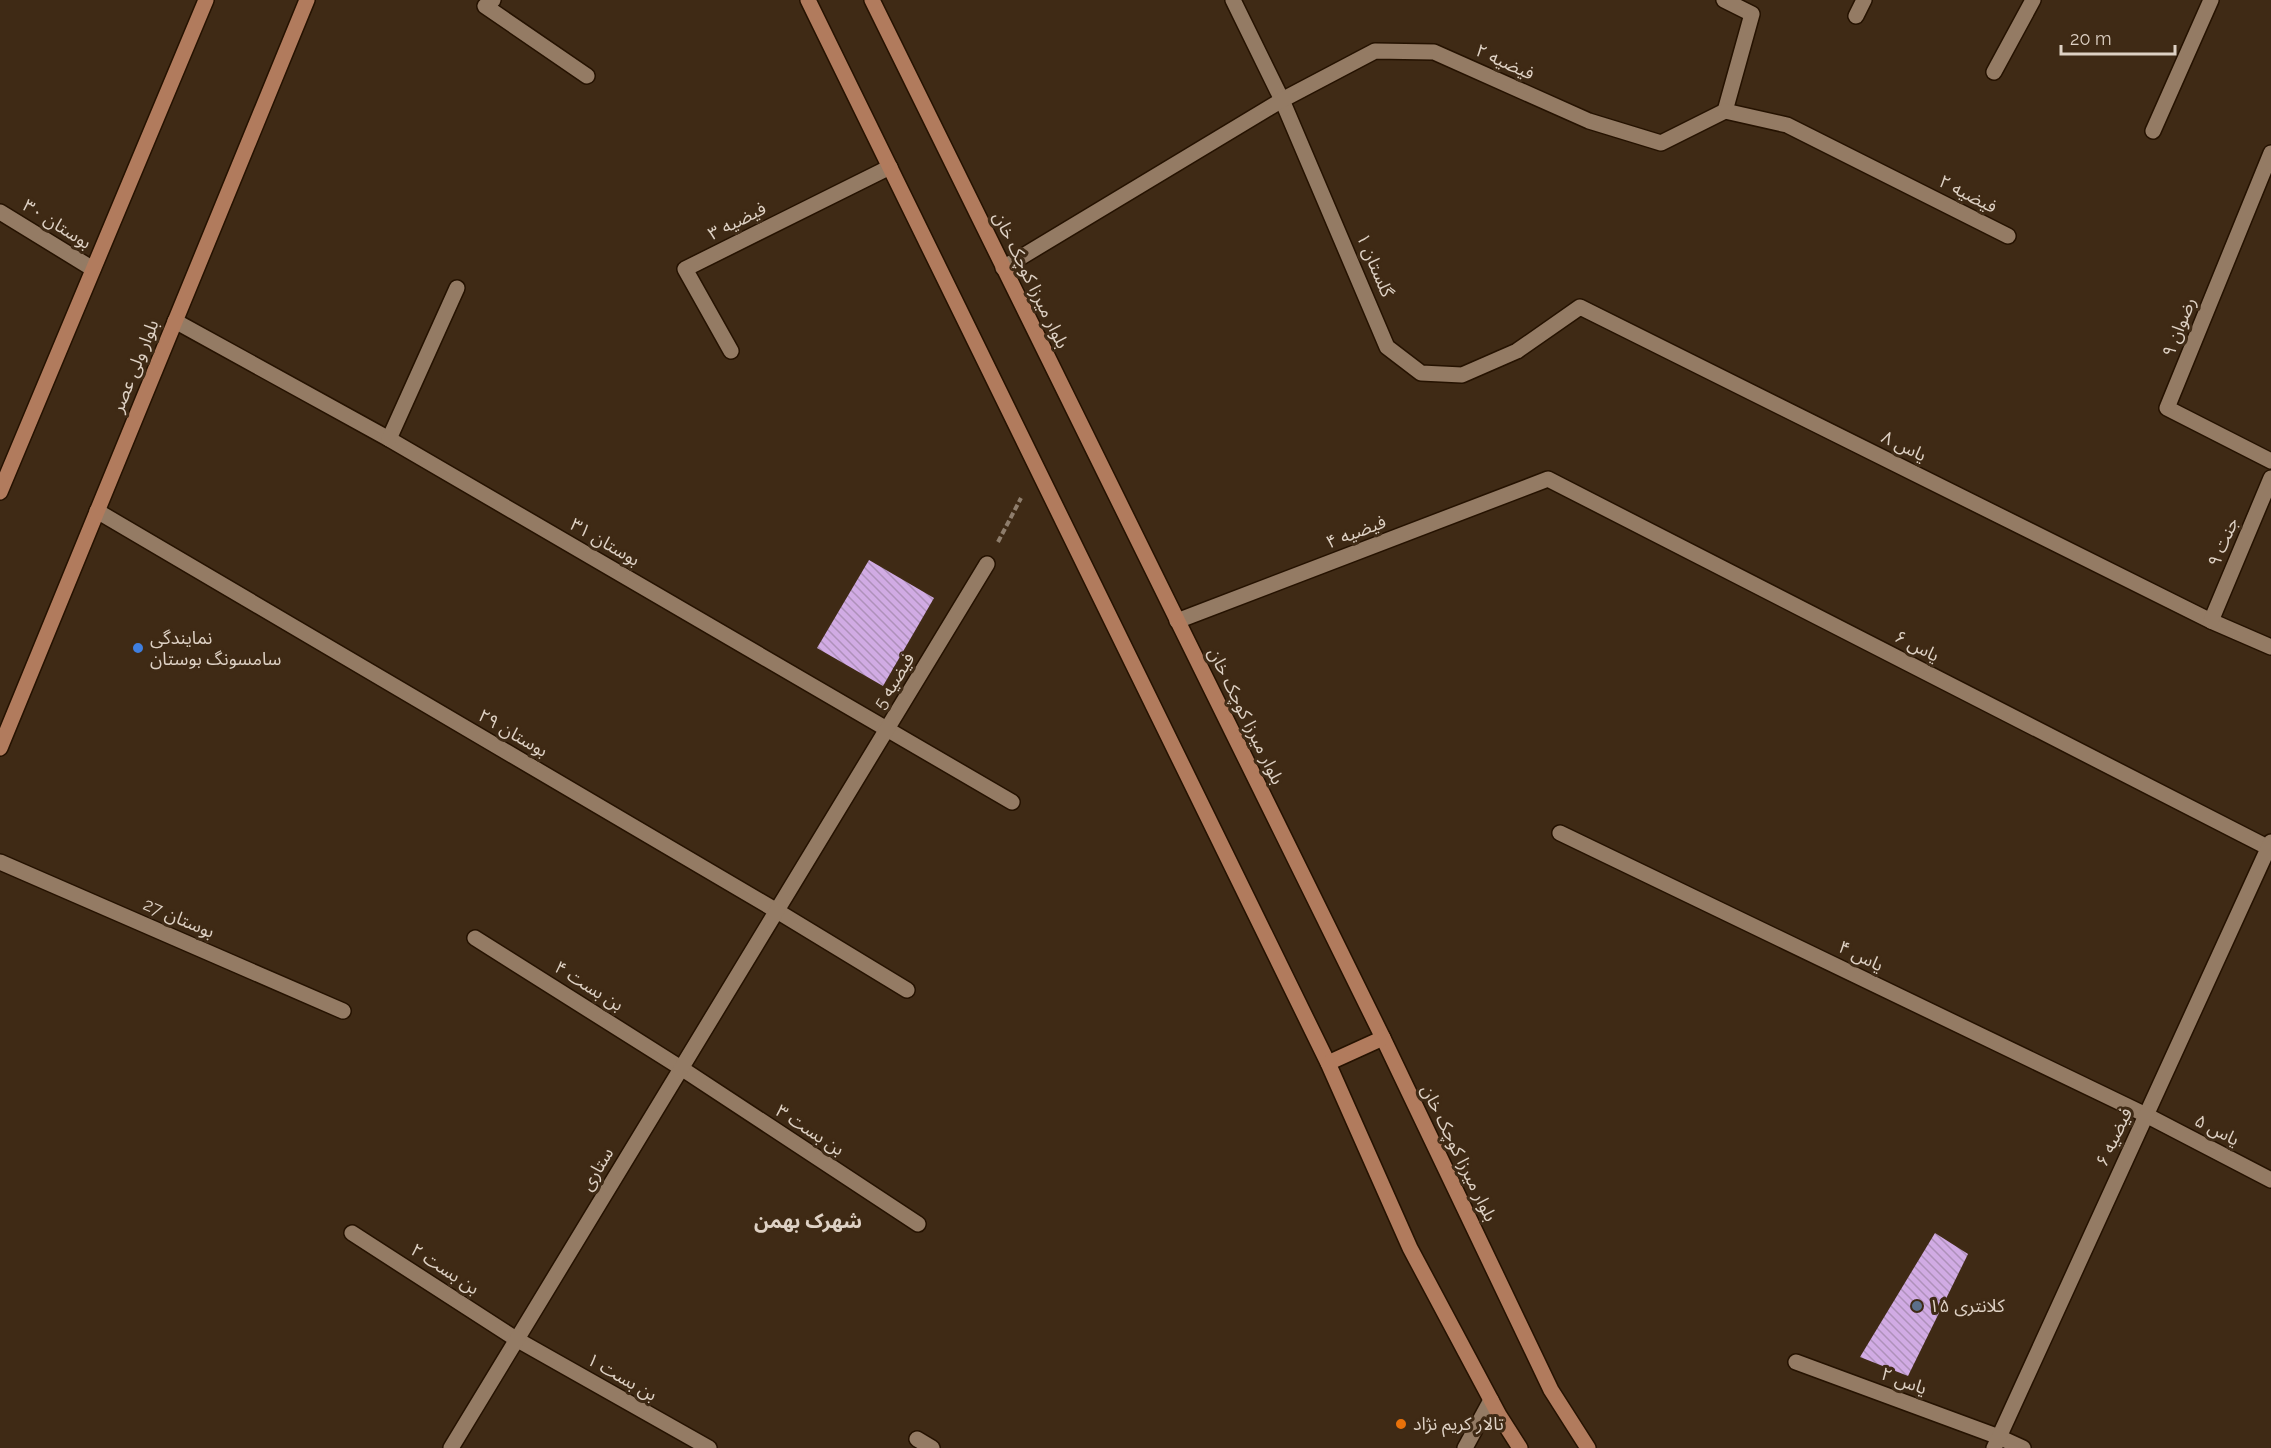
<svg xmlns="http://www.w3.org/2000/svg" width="2271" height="1448" viewBox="0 0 2271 1448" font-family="Raleway,'Noto Sans Arabic',sans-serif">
	<defs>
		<pattern id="building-back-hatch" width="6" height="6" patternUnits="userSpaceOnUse" patternTransform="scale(1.5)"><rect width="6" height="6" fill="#d1abe4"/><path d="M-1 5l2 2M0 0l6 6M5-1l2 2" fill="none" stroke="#ae90ba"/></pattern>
	</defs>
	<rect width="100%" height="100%" fill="#3f2a15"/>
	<g fill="url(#building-back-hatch)">
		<path d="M 869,560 L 934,598 L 883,686 L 817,648 Z"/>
		<path d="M 1935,1233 L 1968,1254 L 1908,1376 L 1860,1357 Z"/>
	</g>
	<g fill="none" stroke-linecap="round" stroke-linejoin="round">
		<defs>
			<g id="minor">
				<path d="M 493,0 L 485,6 L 587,76"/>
				<path d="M 1233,0 L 1282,100 L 1387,347 L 1421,373 L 1462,375 L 1517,351 L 1580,307 L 2211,621 L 2271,647"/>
				<path d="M 1724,0 L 1752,14 L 1725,111"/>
				<path d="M 1856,16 L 1864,0"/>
				<path d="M 1994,72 L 2033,0"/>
				<path d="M 2153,131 L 2211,0"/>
				<path d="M 2271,153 L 2167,408 L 2271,461"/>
				<path d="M 0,212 L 93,269"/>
				<path d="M 1003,268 L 1282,100 L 1375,51 L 1434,52 L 1589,121 L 1661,143 L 1725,111 L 1787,125 L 2008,236"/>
				<path d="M 175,321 L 389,439 L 1012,802"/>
				<path d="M 731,351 L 685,269 L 890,167"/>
				<path d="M 389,439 L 457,288"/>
				<path d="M 97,511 L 777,911 L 907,990"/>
				<path d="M 1177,621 L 1548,479 L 2271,849"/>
				<path d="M 2211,621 L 2271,478"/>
				<path d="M 1560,833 L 2146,1115 L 2271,1180"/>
				<path d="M 0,862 L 343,1011"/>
				<path d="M 475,938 L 681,1068 L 918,1224"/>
				<path d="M 352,1233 L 516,1339 L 709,1448"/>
				<path d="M 1796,1362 L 1999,1437 L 2023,1448"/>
				<path d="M 917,1439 L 932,1448"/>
				<path d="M 451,1448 L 987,564"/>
				<path d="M 1465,1448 L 1491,1400"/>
				<path d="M 1994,1448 L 2271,842"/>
			</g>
			<g id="primary">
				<path d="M 808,0 L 1328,1063 L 1410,1248 L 1499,1415 L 1520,1448"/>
				<path d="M 872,0 L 1383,1038 L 1551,1390 L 1588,1448"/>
				<path d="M 0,492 L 206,0"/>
				<path d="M 0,748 L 307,0"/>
				<path d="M 1328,1063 L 1383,1038"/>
			</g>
		</defs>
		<use href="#minor" stroke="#251200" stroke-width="18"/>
		<use href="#primary" stroke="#251200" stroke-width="18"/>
		<path stroke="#8e7d6c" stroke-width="4" stroke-dasharray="6 3" stroke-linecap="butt" d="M 998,542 L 1021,498"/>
		<use href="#minor" stroke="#947b64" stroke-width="15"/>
		<use href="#primary" stroke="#b17b5d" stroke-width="15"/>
	</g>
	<circle fill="#3f7fe0" stroke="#3f2a15" stroke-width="2" cx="138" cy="648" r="6"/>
	<circle fill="#5c6f8a" stroke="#3f2a15" stroke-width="2" cx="1917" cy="1306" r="6"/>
	<circle fill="#e8710a" stroke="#3f2a15" stroke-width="2" cx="1401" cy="1424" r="6"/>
	<g text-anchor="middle" stroke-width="6" stroke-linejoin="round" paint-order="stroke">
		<g font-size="18" fill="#ded1c4" stroke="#3f2a15">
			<text transform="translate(1505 62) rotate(24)" y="6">فیضیه ۲</text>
			<text transform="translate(1968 194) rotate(27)" y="6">فیضیه ۲</text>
			<text transform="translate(737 221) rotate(-27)" y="6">فیضیه ۳</text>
			<text transform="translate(57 224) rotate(32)" y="6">بوستان ۳۰</text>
			<text transform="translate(1375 265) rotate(67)" y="6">گلستان ۱</text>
			<text transform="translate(1031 280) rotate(64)" y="6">بلوار میرزا کوچک خان</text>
			<text transform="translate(2179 327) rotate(-68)" y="6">رضوان ۹</text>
			<text transform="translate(135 366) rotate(-68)" y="6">بلوار ولی عصر</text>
			<text transform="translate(1904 446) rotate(26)" y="6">یاس ۸</text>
			<text transform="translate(1356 532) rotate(-21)" y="6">فیضیه ۴</text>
			<text transform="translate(605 542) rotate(30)" y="6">بوستان ۳۱</text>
			<text transform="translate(2223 542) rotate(-67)" y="6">جنت ۹</text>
			<text transform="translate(1917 646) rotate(27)" y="6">یاس ۶</text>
			<text transform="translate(894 681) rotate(-59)" y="6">فیضیه 5</text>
			<text transform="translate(1246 716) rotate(64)" y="6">بلوار میرزا کوچک خان</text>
			<text transform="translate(513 733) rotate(30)" y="6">بوستان ۲۹</text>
			<text transform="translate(179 918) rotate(23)" y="6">بوستان 27</text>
			<text transform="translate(1861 956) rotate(26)" y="6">یاس ۴</text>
			<text transform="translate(589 986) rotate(32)" y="6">بن بست ۴</text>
			<text transform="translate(810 1130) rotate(33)" y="6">بن بست ۳</text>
			<text transform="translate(2217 1130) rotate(27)" y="6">یاس ۵</text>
			<text transform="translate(2114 1137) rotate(-65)" y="6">فیضیه ۶</text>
			<text transform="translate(1459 1153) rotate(64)" y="6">بلوار میرزا کوچک خان</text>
			<text transform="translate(597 1169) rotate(-59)" y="6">ستاری</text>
			<text transform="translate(445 1269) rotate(33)" y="6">بن بست ۲</text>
			<text transform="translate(622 1377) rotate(30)" y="6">۱ بن بست</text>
			<text transform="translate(1904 1381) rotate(20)" y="6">یاس ۲</text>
		</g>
		<g font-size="18" fill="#ded1c4" stroke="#3f2a15" text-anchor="start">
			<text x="150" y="644">نمایندگی<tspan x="150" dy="21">سامسونگ بوستان</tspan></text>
			<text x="1929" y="1312">کلانتری ۱۵</text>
			<text x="1413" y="1430">تالار کریم نژاد</text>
		</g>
		<g font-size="20" font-weight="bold" fill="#ded1c4" stroke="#3f2a15">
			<text x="808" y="1228">شهرک بهمن</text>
		</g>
	</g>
	<path d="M2061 45v9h114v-9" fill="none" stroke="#ded1c4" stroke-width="3"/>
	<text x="2070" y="45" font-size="18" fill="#ded1c4" stroke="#3f2a15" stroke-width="4.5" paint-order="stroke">20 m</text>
</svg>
